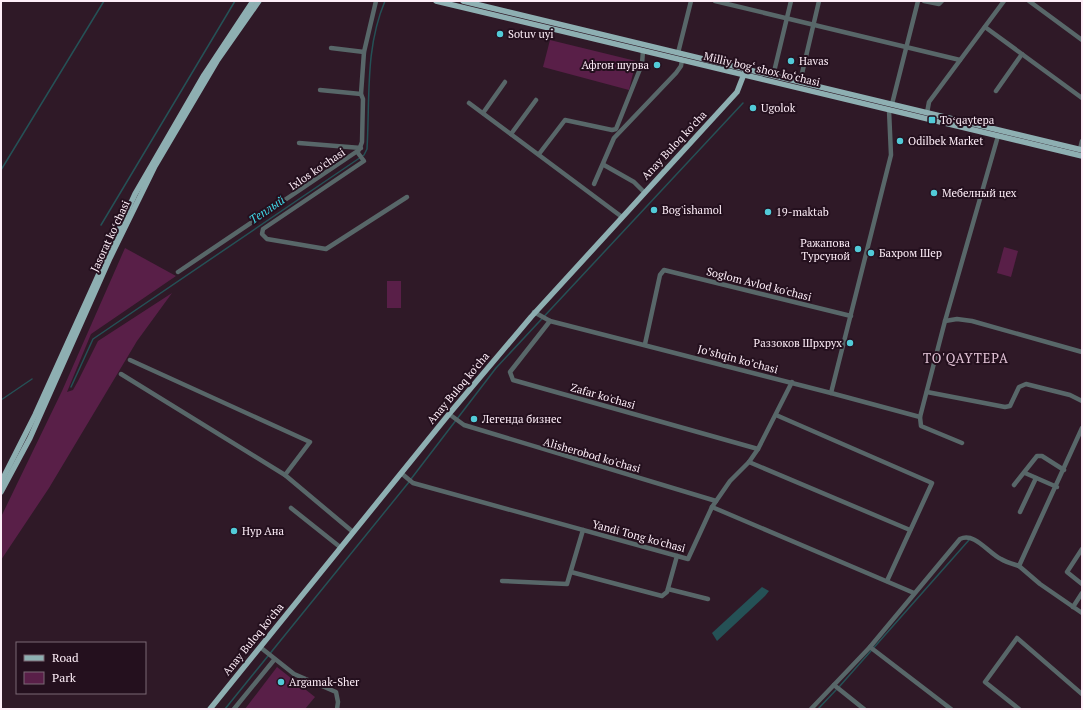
<svg xmlns="http://www.w3.org/2000/svg" width="1083" height="710" viewBox="0 0 1083 710" font-family="'PT Serif',serif">
	<rect width="100%" height="100%" fill="#2f1927"/>
	<g fill="#591f48">
		<path d="M 550,40 L 636,61 L 629,90 L 543,67 Z"/>
		<path d="M 1004,247 L 1018,251 L 1011,277 L 997,273 Z"/>
		<path d="M 125,248 L 176,276 L 91,334 L 67,392 L 73,390 L 78,381 L 98,341 L 172,293 L 137,341 L 49,488 L 1,560 L 1,517 L 62,391 Z"/>
		<rect x="387" y="281" width="14" height="27"/>
		<path d="M 277,667 L 315,697 L 305,709 L 245,709 Z"/>
	</g>
	<path fill="#255156" d="M 762,587 L 769,591 L 765,596 L 717,641 L 712,633 Z"/>
	<g fill="none" stroke-linecap="round" stroke-linejoin="round">
		<g stroke="#255156" stroke-width="1.5">
			<path d="M 1,170 L 104,1"/>
			<path d="M 101,225 L 235,1"/>
			<path d="M 71,387 L 93,339 L 364,155 L 367,149 C 370,98 365,48 385,1"/>
			<path d="M 1,400 L 32,379"/>
			<path d="M 411,479 L 496,368 L 743,103"/>
			<path d="M 839,687 L 969,540"/>
			<path d="M 225,709 L 409,482"/>
			<path d="M 818,709 L 836,690"/>
		</g>
		<g stroke="#586769" stroke-width="4.5">
			<path d="M 715,1 L 960,60"/>
			<path d="M 924,1 L 939,4 L 942,1"/>
			<path d="M 1029,1 L 1082,40"/>
			<path d="M 985,27 L 1082,98"/>
			<path d="M 331,48 L 364,52"/>
			<path d="M 678,53 L 691,1"/>
			<path d="M 773,76 L 791,1"/>
			<path d="M 800,82 L 819,1"/>
			<path d="M 320,90 L 361,94"/>
			<path d="M 996,91 L 1022,54"/>
			<path d="M 469,103 L 622,217"/>
			<path d="M 892,104 L 918,1"/>
			<path d="M 483,113 L 505,82"/>
			<path d="M 927,113 L 929,102 L 1004,1"/>
			<path d="M 511,134 L 536,100"/>
			<path d="M 299,143 L 361,148"/>
			<path d="M 1080,149 L 1082,141"/>
			<path d="M 358,153 L 364,161 L 263,229 L 262,234 L 267,239 L 326,249 L 407,197"/>
			<path d="M 539,154 L 565,120 L 612,130 L 616,129 L 642,64 L 643,51"/>
			<path d="M 604,165 L 634,182 L 644,192"/>
			<path d="M 594,184 L 614,138 L 676,73 L 681,66 L 682,60"/>
			<path d="M 178,272 L 359,150 L 362,142 L 363,99 L 361,94 L 364,52 L 376,1"/>
			<path d="M 534,312 L 550,321 L 831,393 L 920,417"/>
			<path d="M 550,321 L 510,372 L 513,380 L 758,449"/>
			<path d="M 945,321 L 957,319 L 972,321 L 1082,352"/>
			<path d="M 645,344 L 660,275 L 664,270 L 851,316"/>
			<path d="M 130,360 L 310,442 L 285,475"/>
			<path d="M 121,374 L 285,475 L 353,532"/>
			<path d="M 927,392 L 1005,407 L 1010,406 L 1019,387 L 1026,384 L 1070,395 L 1082,401"/>
			<path d="M 831,393 L 891,155 L 889,110"/>
			<path d="M 449,414 L 464,425 L 716,501"/>
			<path d="M 776,415 L 932,483 L 887,581"/>
			<path d="M 1082,428 L 1019,566 L 1040,584 L 1082,613"/>
			<path d="M 962,443 L 921,426 L 920,417 L 945,321 L 998,136"/>
			<path d="M 749,462 L 910,530"/>
			<path d="M 401,473 L 413,483 L 688,559 L 712,507 L 730,481 L 749,462 L 758,449 L 792,382"/>
			<path d="M 1025,473 L 1057,487"/>
			<path d="M 1014,485 L 1037,456 L 1042,456 L 1064,470"/>
			<path d="M 712,507 L 914,593"/>
			<path d="M 291,508 L 340,547"/>
			<path d="M 1020,512 L 1036,478"/>
			<path d="M 1082,549 L 1067,572 L 1082,584"/>
			<path d="M 571,572 L 662,596 L 667,592 L 677,556"/>
			<path d="M 502,581 L 567,584 L 583,530"/>
			<path d="M 668,589 L 708,599"/>
			<path d="M 1073,607 L 1082,593"/>
			<path d="M 260,647 L 294,674 L 336,692 L 338,702 L 337,709"/>
			<path d="M 870,647 L 951,709"/>
			<path d="M 834,685 L 864,709"/>
			<path d="M 234,709 L 274,660"/>
			<path d="M 811,709 L 870,647 L 960,539 C 975,532 988,553 1001,559 C 1006,562 1013,564 1019,566"/>
			<path d="M 1019,709 L 985,682 L 1017,638 L 1082,694"/>
		</g>
		<g stroke="#8eafb2" stroke-width="5.5">
			<path d="M 436,1 L 1082,156"/>
			<path d="M 463,1 L 1082,150"/>
			<path d="M 1,482 L 35,415 L 135,194 L 204,75 L 253,1"/>
			<path d="M 1,492 L 30,438 L 110,258 L 155,166 L 217,61 L 259,1"/>
			<path d="M 210,709 L 449,414 L 531,317 L 737,92 L 746,69"/>
		</g>
	</g>
	<g fill="#52cbd8" stroke="#24101e" stroke-width="1.5">
		<circle cx="500" cy="34" r="4"/>
		<circle cx="791" cy="61" r="4"/>
		<circle cx="657" cy="65" r="4"/>
		<circle cx="753" cy="108" r="4"/>
		<rect x="928" y="116" width="8" height="8" rx="2"/>
		<circle cx="900" cy="141" r="4"/>
		<circle cx="934" cy="193" r="4"/>
		<circle cx="654" cy="210" r="4"/>
		<circle cx="768" cy="212" r="4"/>
		<circle cx="858" cy="249" r="4"/>
		<circle cx="871" cy="253" r="4"/>
		<circle cx="850" cy="343" r="4"/>
		<circle cx="474" cy="419" r="4"/>
		<circle cx="234" cy="531" r="4"/>
		<circle cx="281" cy="682" r="4"/>
	</g>
	<g text-anchor="middle" stroke-width="4" stroke-linejoin="round" paint-order="stroke">
		<g font-size="11" fill="#feeef8" stroke="#24101e" text-anchor="start">
			<text x="508" y="38">Sotuv uyi</text>
			<text x="799" y="65">Havas</text>
			<text x="649" y="69" text-anchor="end">Афгон шурва</text>
			<text x="761" y="112">Ugolok</text>
			<text x="940" y="124">Toʻqaytepa</text>
			<text x="908" y="145">Odilbek Market</text>
			<text x="942" y="197">Мебелный цех</text>
			<text x="662" y="214">Bog'ishamol</text>
			<text x="776" y="216">19-maktab</text>
			<text x="850" y="247" text-anchor="end">Ражапова<tspan x="850" dy="13">Турсуной</tspan></text>
			<text x="879" y="257">Бахром Шер</text>
			<text x="842" y="347" text-anchor="end">Раззоков Шрхрух</text>
			<text x="482" y="423">Легенда бизнес</text>
			<text x="242" y="535">Нур Ана</text>
			<text x="289" y="686">Argamak-Sher</text>
		</g>
		<g font-size="11" fill="#feeef8" stroke="#24101e">
			<text transform="translate(762 69) rotate(13)" y="4">Milliy bog‘ shox ko‘chasi</text>
			<text transform="translate(674 145) rotate(-47)" y="4">Anay Buloq ko'cha</text>
			<text transform="translate(317 169) rotate(-34)" y="4">Ixlos ko'chasi</text>
			<text transform="translate(110 236) rotate(-65)" y="4">Jasorat koʻchasi</text>
			<text transform="translate(759 284) rotate(14)" y="4">Soglom Avlod ko'chasi</text>
			<text transform="translate(738 359) rotate(15)" y="4">Joʼshqin koʼchasi</text>
			<text transform="translate(458 388) rotate(-50)" y="4">Anay Buloq ko'cha</text>
			<text transform="translate(603 396) rotate(16)" y="4">Zafar ko'chasi</text>
			<text transform="translate(592 455) rotate(16)" y="4">Alisherobod ko'chasi</text>
			<text transform="translate(639 536) rotate(15)" y="4">Yandi Tong ko'chasi</text>
			<text transform="translate(253 639) rotate(-51)" y="4">Anay Buloq ko'cha</text>
		</g>
		<g font-size="12" font-style="italic" fill="#3fd5e4" stroke="#24101e">
			<text transform="translate(267 210) rotate(-34)" y="4">Теплый</text>
		</g>
		<g font-size="13" letter-spacing="1" fill="#e4c5d8" stroke="#24101e">
			<text x="966" y="363">TO'QAYTEPA</text>
		</g>
	</g>
	<rect width="1083" height="710" fill="none" stroke="#feeef8" stroke-width="4"/>
	<rect x="16" y="642" width="130" height="52" fill="#24101e" stroke="#7b6975"/>
	<rect x="24" y="655" width="20" height="6" fill="#8eafb2" stroke="#7b6975"/>
	<text x="52" y="662" font-size="12" fill="#feeef8">Road</text>
	<rect x="24" y="672" width="20" height="12" fill="#591f48" stroke="#7b6975"/>
	<text x="52" y="682" font-size="12" fill="#feeef8">Park</text>
</svg>
